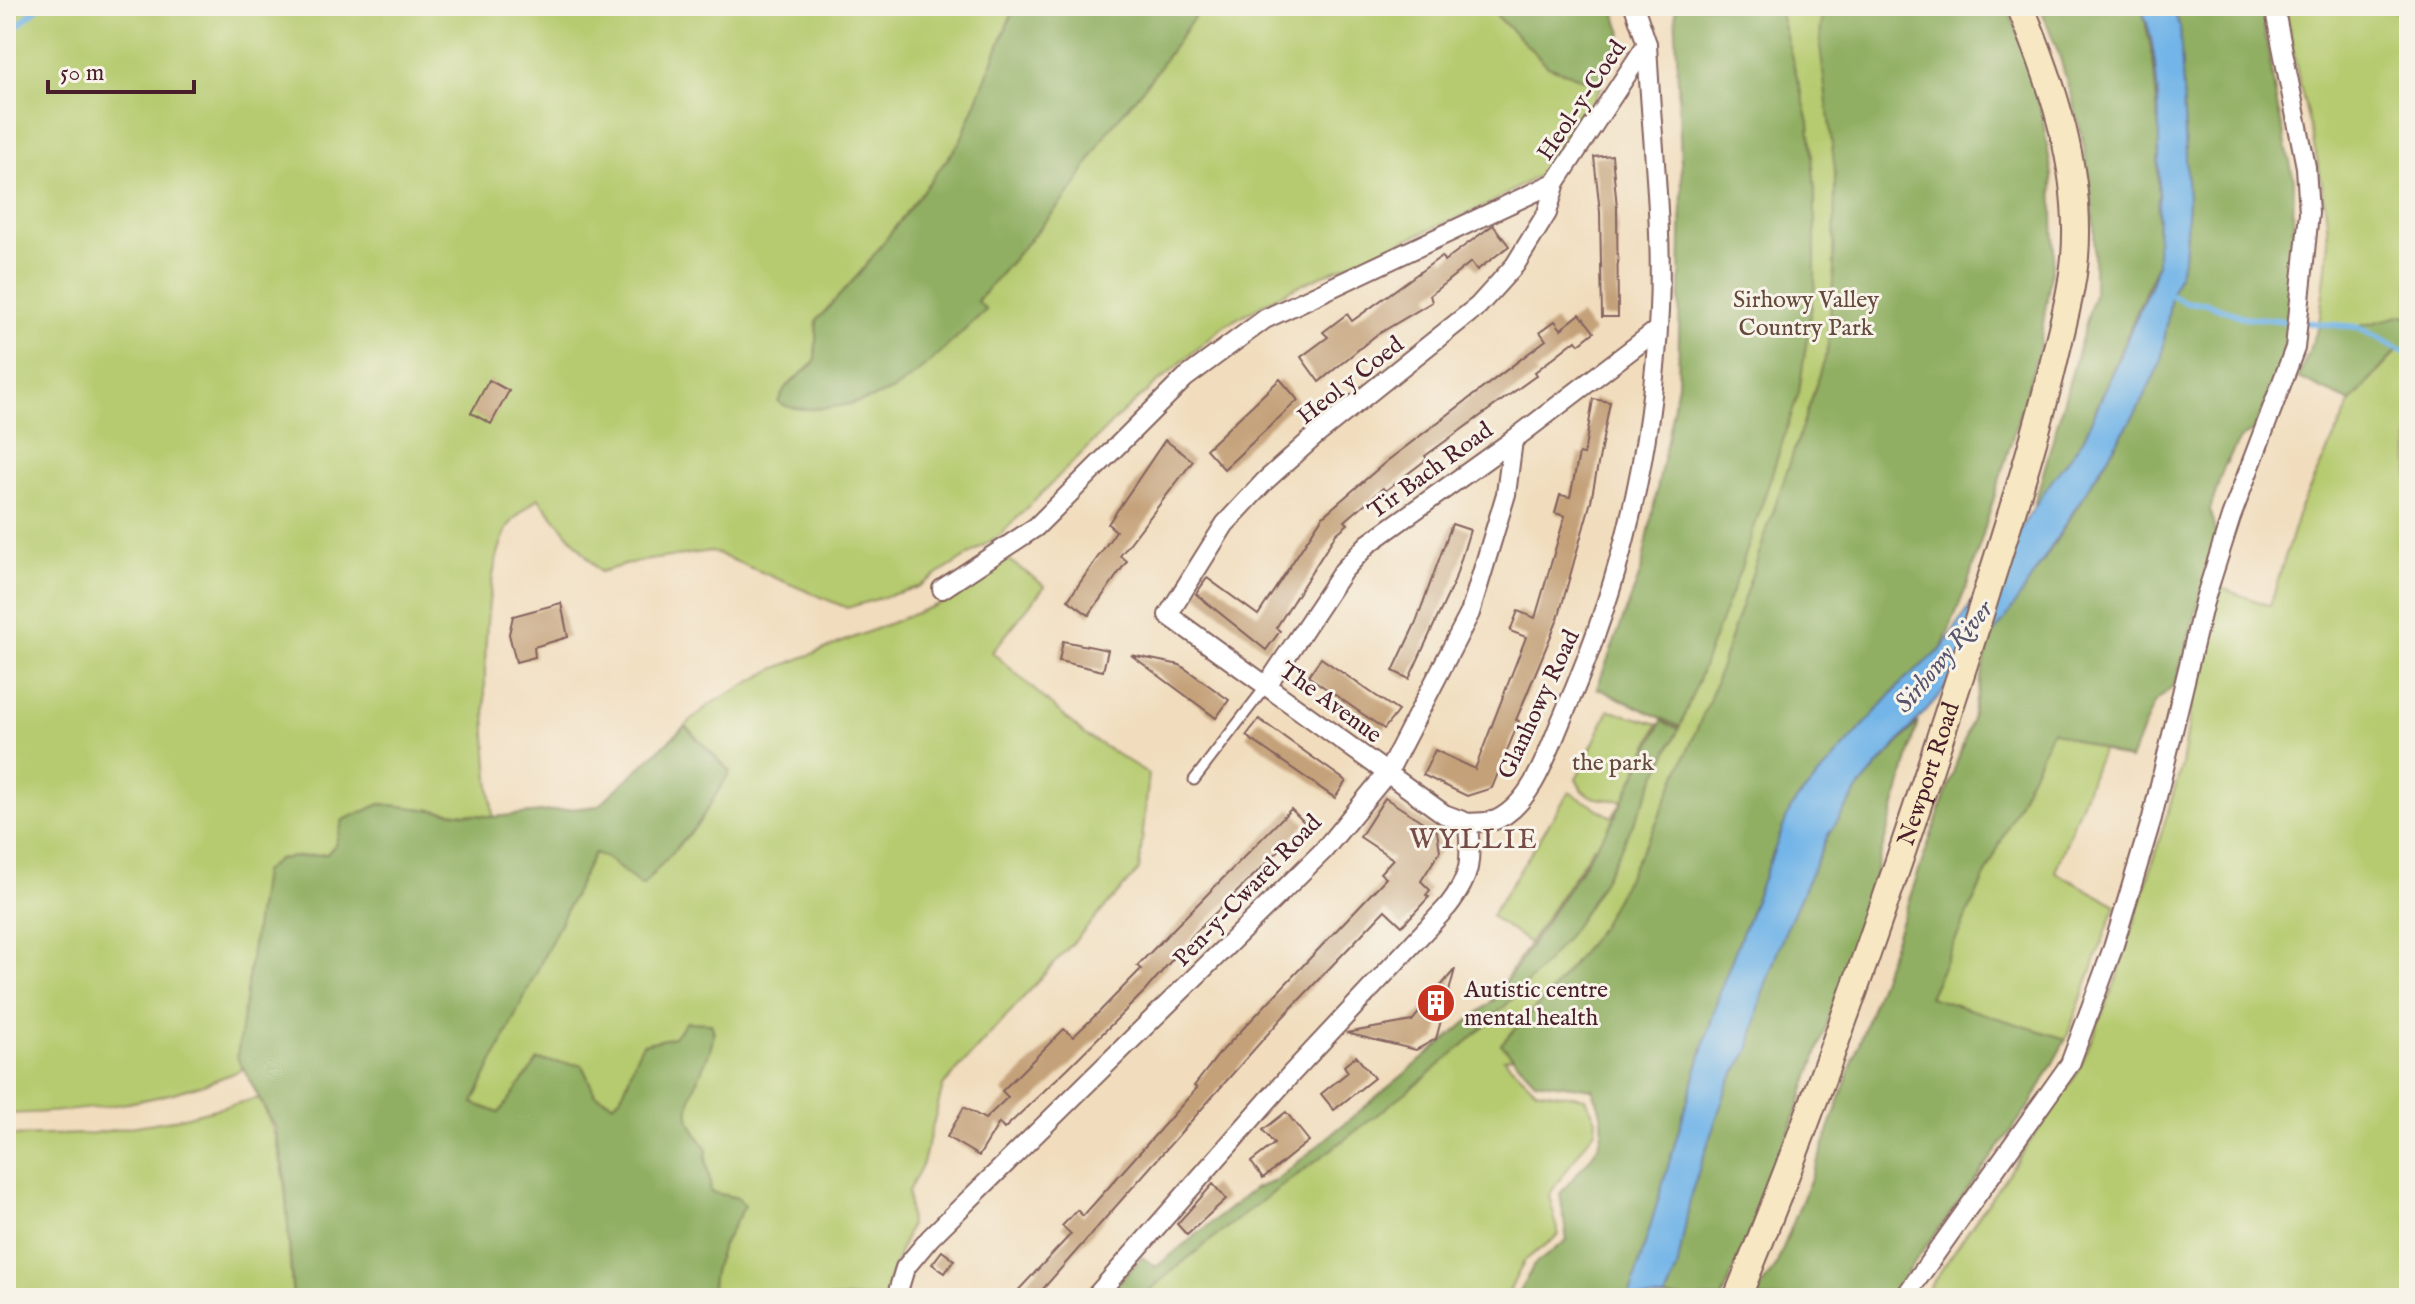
<svg xmlns="http://www.w3.org/2000/svg" width="2415" height="1304" viewBox="0 0 2415 1304" font-family="'IM FELL English',serif">
	<rect width="100%" height="100%" fill="#f7f3e8"/>
	<filter id="ink" filterUnits="userSpaceOnUse"><feTurbulence type="fractalNoise" baseFrequency=".0125" numOctaves="2"/><feDisplacementMap in="SourceGraphic" scale="16" xChannelSelector="R" yChannelSelector="G"/><feConvolveMatrix kernelMatrix="1 2 1 2 8 2 1 2 1" color-interpolation-filters="sRGB"/></filter>
	<filter id="wash" filterUnits="userSpaceOnUse"><feTurbulence type="fractalNoise" baseFrequency=".006" numOctaves="4" result="noise"/><feDisplacementMap in="SourceGraphic" scale="32" xChannelSelector="R" yChannelSelector="G"/><feGaussianBlur stdDeviation="1.8" result="paint"/><feColorMatrix in="noise" values="0 0 0 0 0 0 0 0 0 0 0 0 0 0 0 0 0 1.4 0 .05"/><feComposite in="paint" operator="in"/></filter>
	<g filter="url(#wash)">
		<rect width="100%" height="100%" fill="#f1ddbd"/>
		<g fill="#b6cb70" stroke="#80754e" stroke-width="2">
			<path d="M 6,6 L 1015,6 L 960,142 L 860,273 L 817,320 L 815,362 L 785,388 L 986,310 L 977,301 L 1074,188 L 1106,133 L 1153,76 L 1202,6 L 1487,6 L 1548,66 L 1601,86 L 1584,121 L 1548,170 L 1485,206 L 1293,288 L 1225,325 L 1123,412 L 1000,535 L 918,587 L 847,608 L 711,551 L 635,562 L 600,572 L 538,498 C 528,507 513,517 507,529 C 476,595 484,743 493,817 L 381,804 L 343,820 L 335,845 L 327,854 L 278,859 L 251,972 L 237,1057 L 243,1069 C 167,1102 88,1112 6,1114 Z"/>
			<path d="M 1721,6 L 1823,6 L 1856,320 L 1716,717 L 1540,1050 L 1504,1059 L 1536,1090 L 1585,1098 L 1596,1119 L 1595,1130 L 1549,1195 L 1559,1235 L 1524,1261 L 1506,1298 L 1137,1298 L 1488,1006 L 1594,846 L 1529,943 L 1491,916 L 1569,792 L 1612,817 L 1623,801 C 1602,798 1586,803 1576,779 L 1609,710 L 1658,724 L 1628,791 L 1662,721 L 1726,548 Z"/>
			<path d="M 2286,6 L 2386,6 L 2409,19 L 2409,316 L 2357,327 L 2319,326 C 2322,293 2330,255 2327,222 C 2320,149 2294,79 2286,6 Z"/>
			<path d="M 2399,349 L 2409,354 L 2409,1298 L 1922,1298 L 2078,1072 L 2118,976 L 2182,765 L 2197,673 L 2219,587 L 2270,606 L 2300,508 L 2351,402 Z"/>
			<path d="M 1007,559 L 1045,586 L 992,652 L 1084,734 L 1149,774 L 1139,870 L 943,1086 L 923,1163 L 908,1192 L 910,1225 L 890,1277 L 887,1298 L 712,1298 C 710,1262 727,1236 745,1206 L 738,1198 L 710,1192 C 713,1176 703,1166 707,1150 C 701,1140 690,1127 689,1116 C 686,1085 708,1060 714,1031 L 643,1045 C 629,1064 632,1086 614,1104 L 595,1094 L 582,1065 L 499,1113 L 472,1103 L 594,853 L 606,858 L 642,886 L 698,824 L 730,771 L 685,726 L 709,705 L 774,669 L 949,600 Z"/>
			<path d="M 2052,730 L 2102,749 L 2055,872 L 2116,905 L 2066,1039 L 1929,997 Z"/>
			<path d="M 259,1098 C 293,1159 285,1231 293,1298 L 6,1298 L 6,1136 L 89,1134 L 172,1120 Z"/>
		</g>
		<g fill="#90af62" stroke="#6d6746" stroke-width="2">
			<path d="M 1015,6 L 1202,6 L 1153,76 L 1106,133 L 1074,188 L 977,301 L 986,310 C 964,330 915,379 891,391 C 867,403 799,418 778,402 L 785,388 L 815,362 L 817,320 L 860,273 L 960,142 Z"/>
			<path d="M 1487,6 L 1612,6 L 1622,33 L 1601,86 L 1548,66 Z"/>
			<path d="M 1675,6 L 1778,6 L 1809,122 L 1815,191 L 1815,285 L 1799,392 L 1741,568 L 1680,727 L 1597,688 L 1641,571 L 1678,384 L 1682,188 Z"/>
			<path d="M 1822,6 L 2006,6 L 2016,27 L 2042,115 L 2052,175 L 2054,253 L 2039,350 L 1968,583 L 1941,650 L 1905,679 L 1791,807 L 1721,988 L 1629,1298 L 1516,1298 L 1534,1265 L 1567,1240 L 1560,1194 C 1592,1153 1618,1141 1592,1089 L 1535,1081 L 1501,1044 L 1555,987 L 1600,928 L 1654,828 L 1709,701 L 1827,353 L 1834,269 L 1835,171 L 1820,45 Z"/>
			<path d="M 2040,6 L 2140,6 L 2143,11 L 2153,58 L 2159,128 L 2157,264 L 2084,438 L 2033,509 L 2094,295 L 2094,227 L 2083,139 L 2059,54 Z"/>
			<path d="M 2172,6 L 2261,6 L 2276,100 L 2294,180 L 2291,323 L 2275,381 L 2254,430 L 2240,439 L 2224,467 L 2210,510 L 2217,541 L 2175,684 L 2154,703 L 2130,760 L 2052,731 L 1929,997 L 2066,1039 L 2030,1105 L 1888,1298 L 1755,1298 L 1777,1263 L 1821,1153 L 1971,721 L 1990,638 L 2044,560 L 2136,412 L 2161,362 L 2171,295 L 2184,258 L 2188,201 L 2180,27 Z"/>
			<path d="M 2403,315 L 2409,316 L 2409,354 L 2398,349 L 2351,402 L 2298,378 L 2319,326 L 2357,327 Z"/>
			<path d="M 1662,721 L 1679,729 C 1643,800 1612,879 1563,942 C 1452,1082 1274,1179 1141,1298 L 1105,1298 L 1142,1257 L 1156,1267 L 1254,1189 L 1275,1181 L 1495,999 L 1614,819 Z"/>
			<path d="M 1918,722 C 1865,919 1804,1111 1722,1298 L 1665,1298 L 1677,1269 L 1691,1194 L 1728,1084 L 1749,1051 L 1762,995 L 1783,936 L 1828,835 L 1862,784 Z"/>
			<path d="M 685,726 L 730,772 L 698,824 L 642,886 L 606,858 L 594,853 L 473,1103 L 499,1113 L 538,1060 L 582,1065 L 595,1094 L 614,1104 C 632,1086 629,1064 643,1044 L 674,1037 L 686,1022 L 711,1023 C 722,1048 687,1083 689,1115 C 689,1126 701,1140 707,1150 C 703,1166 712,1176 710,1192 L 738,1198 L 745,1206 C 727,1236 710,1262 712,1298 L 293,1298 L 284,1167 L 275,1127 L 237,1057 L 263,872 L 278,859 L 327,854 L 335,845 L 343,820 L 381,804 L 493,817 L 598,806 Z"/>
		</g>
		<path fill="#73b5e8" stroke="#5e6a8a" stroke-width="2" d="M 2140,6 L 2172,6 L 2180,27 L 2188,201 L 2184,258 L 2171,295 L 2161,362 L 2136,412 L 2005,620 L 1862,784 L 1828,835 L 1783,936 L 1762,995 L 1749,1051 L 1728,1084 L 1691,1194 L 1677,1269 L 1665,1298 L 1629,1298 L 1721,988 L 1791,807 L 1905,679 L 1941,650 L 2048,486 L 2084,438 L 2151,284 L 2157,264 C 2157,202 2168,57 2140,6 Z"/>
		<g fill="none" stroke-linecap="round" stroke-linejoin="round">
			<g stroke="#73b5e8" stroke-width="6">
				<path d="M 6,36 L 40,6"/>
				<path d="M 2165,292 L 2187,303 L 2206,303 L 2243,317 L 2357,327 L 2409,354"/>
			</g>
		</g>
		<g id="blocks">
			<g fill="#c4a179">
				<path d="M 1612,155 L 1617,207 L 1618,317 L 1602,317 L 1600,212 L 1594,157 Z"/>
				<path d="M 1493,225 L 1509,246 L 1477,270 L 1471,262 L 1430,295 L 1432,302 L 1375,336 L 1319,382 L 1301,357 L 1328,337 L 1323,332 L 1347,314 L 1352,321 L 1442,256 L 1444,261 Z"/>
				<path d="M 1580,314 L 1594,332 L 1579,344 L 1576,340 L 1535,372 L 1537,375 L 1425,456 L 1427,459 L 1385,491 L 1383,488 L 1345,521 L 1348,524 L 1336,534 L 1276,628 L 1280,631 L 1266,650 L 1196,594 L 1207,578 L 1258,615 L 1323,516 L 1387,461 L 1546,340 L 1540,332 L 1555,321 L 1561,329 Z"/>
				<path d="M 1280,379 L 1298,400 L 1224,469 L 1206,449 Z"/>
				<path d="M 489,380 L 509,391 L 491,424 L 471,413 Z"/>
				<path d="M 1593,399 L 1610,402 L 1591,501 L 1558,619 L 1516,720 L 1519,721 L 1492,788 L 1467,796 L 1423,775 L 1435,750 L 1475,769 L 1526,637 L 1510,631 L 1518,611 L 1535,618 L 1565,516 L 1555,513 L 1560,495 L 1570,497 L 1579,454 L 1584,455 Z"/>
				<path d="M 1165,440 L 1193,461 L 1120,556 L 1127,561 L 1089,615 L 1068,600 L 1116,531 L 1108,524 Z"/>
				<path d="M 1452,524 L 1470,530 L 1454,582 L 1409,679 L 1393,671 L 1416,622 Z"/>
				<path d="M 561,603 L 568,637 L 534,647 L 535,657 L 516,662 L 509,634 L 513,616 Z"/>
				<path d="M 1063,641 L 1108,650 L 1103,671 L 1059,661 Z"/>
				<path d="M 1131,655 L 1180,665 L 1229,700 L 1216,718 Z"/>
				<path d="M 1321,658 L 1398,711 L 1384,729 L 1308,676 Z"/>
				<path d="M 1259,719 L 1346,781 L 1335,798 L 1246,736 Z"/>
				<path d="M 1385,798 L 1437,831 L 1440,851 L 1421,881 L 1430,890 L 1426,895 L 1429,897 L 1402,926 L 1385,910 L 1281,1019 L 1035,1298 L 1011,1298 L 1071,1234 L 1062,1226 L 1077,1210 L 1083,1216 L 1197,1088 L 1194,1086 L 1219,1054 L 1386,878 L 1380,873 L 1393,859 L 1360,837 Z"/>
				<path d="M 1291,809 L 1306,824 L 1196,932 L 1145,991 L 1068,1068 L 1004,1129 L 999,1123 L 979,1156 L 947,1137 L 964,1107 L 985,1119 L 1008,1097 L 1002,1091 L 1064,1029 L 1073,1037 L 1100,1011 L 1141,969 L 1137,966 Z"/>
				<path d="M 1455,969 L 1436,1039 L 1416,1050 L 1346,1033 L 1412,1021 Z"/>
				<path d="M 1356,1056 L 1374,1078 L 1334,1110 L 1321,1094 L 1348,1072 L 1344,1066 Z"/>
				<path d="M 1286,1112 L 1309,1141 L 1263,1178 L 1251,1162 L 1274,1144 L 1263,1130 Z"/>
				<path d="M 1213,1184 L 1226,1199 L 1187,1235 L 1177,1224 Z"/>
				<path d="M 942,1251 L 954,1260 L 945,1273 L 932,1264 Z"/>
			</g>
		</g>
	</g>
	<g filter="url(#ink)">
		<use href="#blocks" fill-opacity="0" stroke="#84625e" stroke-width="2"/>
		<g fill="none" stroke-linecap="round" stroke-linejoin="round">
			<defs>
				<path id="service" d="M 1194,780 L 1267,685"/>
				<g id="minor">
					<path d="M 942,589 L 1036,527 L 1185,378 L 1265,319 L 1556,182"/>
					<path d="M 1267,685 L 1343,571 L 1368,544 L 1513,440 L 1657,330"/>
					<path d="M 1468,823 L 1444,814 L 1168,615 L 1225,524 L 1265,481 L 1314,437 L 1478,306 L 1515,265 L 1547,213 L 1556,182 L 1647,44"/>
					<path d="M 896,1298 L 905,1268 L 930,1238 L 1323,851 L 1388,772 L 1470,613 L 1506,494 L 1513,440"/>
					<path d="M 1094,1298 L 1291,1074 L 1448,906 C 1472,875 1471,861 1468,823 C 1477,822 1490,823 1498,819 C 1534,801 1549,748 1564,714 C 1620,587 1653,449 1659,310 C 1663,222 1651,132 1647,44 L 1634,6"/>
					<path d="M 1904,1298 L 2070,1064 L 2113,948 L 2152,818 L 2204,602 L 2231,517 L 2295,348 L 2309,213 L 2306,167 L 2274,6"/>
				</g>
				<g id="secondary">
					<path id="s1" d="M 1737,1298 C 1829,1073 1907,843 1981,611 C 2007,527 2035,443 2055,357 C 2063,323 2072,291 2075,257 C 2082,171 2053,84 2020,6"/>
				</g>
			</defs>
			<use href="#service" stroke="#84625e" stroke-width="13"/>
			<use href="#minor" stroke="#84625e" stroke-width="22"/>
			<use href="#secondary" stroke="#84625e" stroke-width="30"/>
			<use href="#service" stroke="#fff" stroke-width="9"/>
			<use href="#minor" stroke="#fff" stroke-width="18"/>
			<use href="#secondary" stroke="#f7e8c3" stroke-width="26"/>
		</g>
	</g>
	<defs>
		<symbol id="building-disc" viewBox="-11 -11 22 22"><circle r="9.5" fill="#c8321e" stroke="#f7f3e8"/><path d="M-4-6H4V6H1V3H-1V6H-4ZM-2.5-4.3h1.7v1.8h-1.7ZM.8-4.3h1.7v1.8H.8ZM-2.5-1h1.7V.8h-1.7ZM.8-1h1.7V.8H.8Z" fill="#fff"/></symbol>
	</defs>
	<g fill-rule="evenodd">
		<use href="#building-disc" x="1414" y="981" width="44" height="44"/>
	</g>
	<g text-anchor="middle" stroke-width="6" stroke-linejoin="round" paint-order="stroke">
		<g font-size="24" fill="#4a1f2b" stroke="#f7f3e8">
			<text transform="translate(1581 100) rotate(-56)" y="8">Heol-y-Coed</text>
			<text transform="translate(1350 380) rotate(-38)" y="8">Heol y Coed</text>
			<text transform="translate(1430 470) rotate(-36)" y="8">Tir Bach Road</text>
			<text transform="translate(1331 702) rotate(36)" y="8">The Avenue</text>
			<text transform="translate(1538 704) rotate(-65)" y="8">Glanhowy Road</text>
			<text dy="8" stroke="none"><textPath href="#s1" startOffset="558">Newport Road</textPath></text>
			<text transform="translate(1247 890) rotate(-46)" y="8">Pen-y-Cwarel Road</text>
		</g>
		<g font-size="24" fill="#654a3c" stroke="#f7f3e8">
			<text x="1806" y="307">Sirhowy Valley<tspan x="1806" dy="28">Country Park</tspan></text>
			<text x="1613" y="770">the park</text>
		</g>
		<g font-size="24" fill="#4a1f2b" stroke="#f7f3e8" text-anchor="start">
			<text x="1464" y="997">Autistic centre<tspan x="1464" dy="28">mental health</tspan></text>
		</g>
		<g font-size="26" font-style="italic" fill="#58546d" stroke="#f7f3e8">
			<text transform="translate(1943 656) rotate(-50)" y="9">Sirhowy River</text>
		</g>
		<g font-size="28" letter-spacing="2" fill="#754c46" stroke="#f7f3e8">
			<text x="1474" y="848">WYLLIE</text>
		</g>
	</g>
	<rect width="2415" height="1304" fill="none" stroke="#f7f3e8" stroke-width="32"/>
	<path d="M48 80v12h146v-12" fill="none" stroke="#4a1f2b" stroke-width="4"/>
	<text x="60" y="80" font-size="24" fill="#4a1f2b" stroke="#f7f3e8" stroke-width="6" paint-order="stroke">50 m</text>
</svg>
